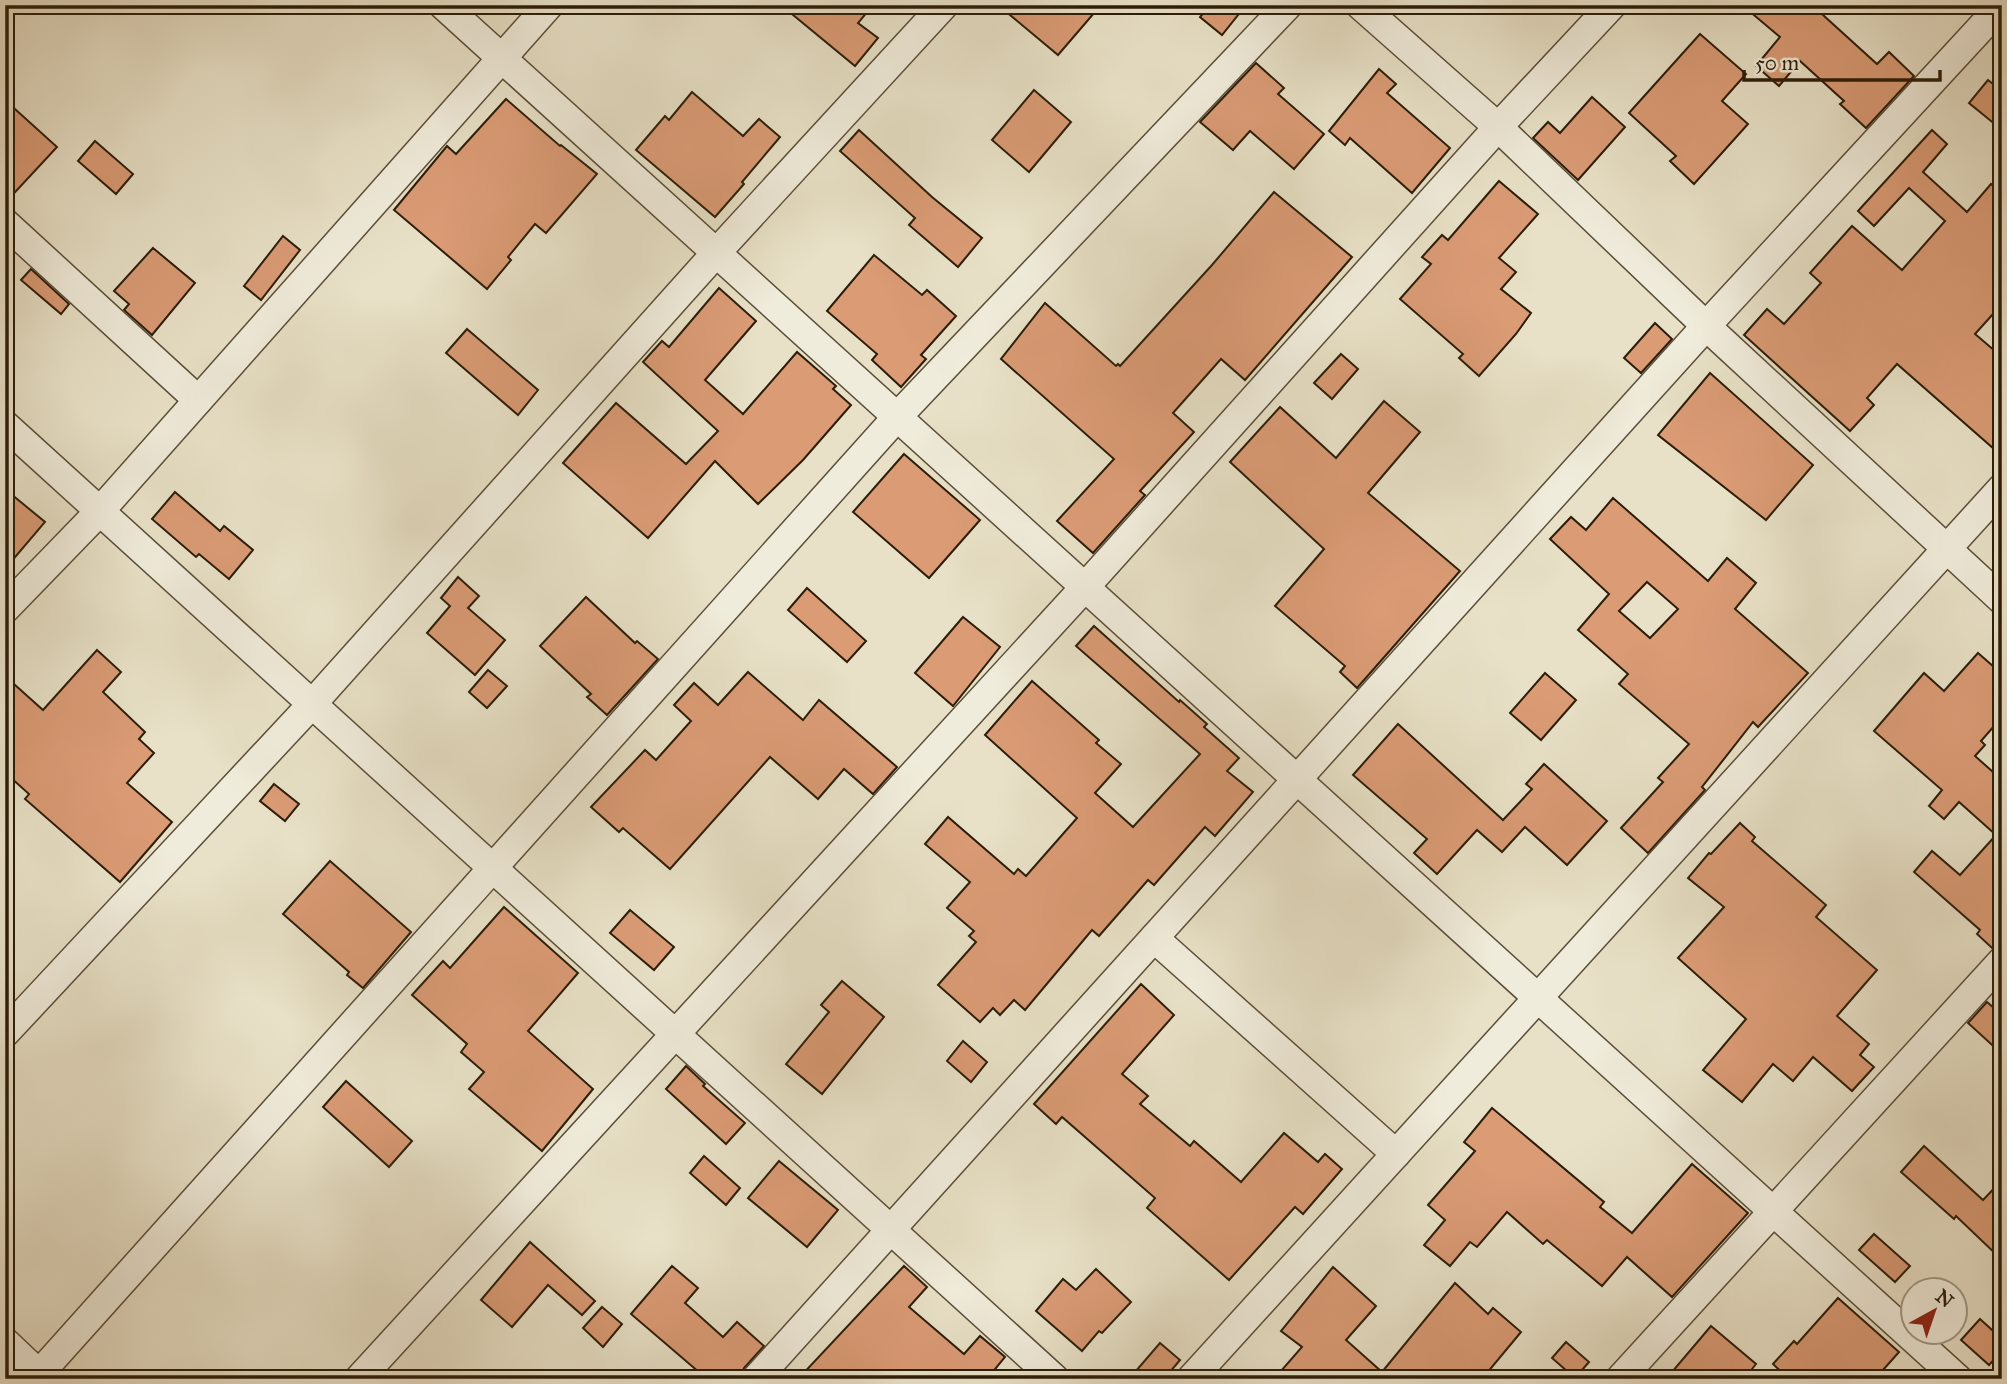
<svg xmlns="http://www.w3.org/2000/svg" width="2007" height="1384" viewBox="0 0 2007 1384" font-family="'IM FELL Great Primer',serif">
	<rect width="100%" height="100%" fill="#e8e1c7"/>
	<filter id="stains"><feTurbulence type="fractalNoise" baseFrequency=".00286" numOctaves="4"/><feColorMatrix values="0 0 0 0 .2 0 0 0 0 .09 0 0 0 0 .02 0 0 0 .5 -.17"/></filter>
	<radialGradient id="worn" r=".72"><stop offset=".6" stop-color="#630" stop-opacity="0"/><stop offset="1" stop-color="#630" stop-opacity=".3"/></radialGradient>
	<g fill="#da9b75" stroke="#2c1d0a" stroke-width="2" fill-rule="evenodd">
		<path d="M 781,5 L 873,5 L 858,23 L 878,38 L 855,66 Z"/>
		<path d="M 998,5 L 1101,5 L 1058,55 Z"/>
		<path d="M 1210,5 L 1246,5 L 1222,35 L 1200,17 Z"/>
		<path d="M 1742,5 L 1812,5 L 1877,64 L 1889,52 L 1914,76 L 1866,128 L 1840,104 L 1844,101 L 1800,61 L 1779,86 L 1756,66 L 1780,37 Z"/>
		<path d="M 1700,34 L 1746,74 L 1722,101 L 1748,124 L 1694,184 L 1670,161 L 1676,156 L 1629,113 Z"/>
		<path d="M 1256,63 L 1284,88 L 1278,94 L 1324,134 L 1294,169 L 1250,131 L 1233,150 L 1200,122 Z"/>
		<path d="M 1379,69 L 1396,84 L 1387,93 L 1450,148 L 1412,193 L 1350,138 L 1345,145 L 1329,131 Z"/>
		<path d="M 1988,80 L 2002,91 L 2002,130 L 1969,103 Z"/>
		<path d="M 1034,90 L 1071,122 L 1029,172 L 992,140 Z"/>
		<path d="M 692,92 L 743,136 L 759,119 L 780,137 L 742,182 L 744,184 L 715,217 L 636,150 L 665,116 L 669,120 Z"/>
		<path d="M 1592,97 L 1625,127 L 1578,180 L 1533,138 L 1548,122 L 1560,133 Z"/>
		<path d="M 506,99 L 560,146 L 561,145 L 597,174 L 546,233 L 535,224 L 508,257 L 511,260 L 487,289 L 394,210 L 447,146 L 456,154 Z"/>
		<path d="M 5,100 L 57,147 L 5,203 Z"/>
		<path d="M 859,130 L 932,197 L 982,238 L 958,267 L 909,225 L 915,218 L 840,151 Z"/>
		<path d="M 1932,130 L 1947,144 L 1923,172 L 1967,212 L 1991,184 L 2002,193 L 2002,304 L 1975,334 L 2002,357 L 2002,456 L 1897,364 L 1867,398 L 1874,405 L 1850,431 L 1744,335 L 1767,309 L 1784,324 L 1821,283 L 1810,273 L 1852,226 L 1902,270 L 1945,221 L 1909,188 L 1874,226 L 1858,211 Z"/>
		<path d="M 95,141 L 133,174 L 116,194 L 78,161 Z"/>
		<path d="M 1499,181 L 1538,214 L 1499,258 L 1516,272 L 1501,289 L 1531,313 L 1516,334 L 1479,376 L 1459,358 L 1463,354 L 1400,299 L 1431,264 L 1422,257 L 1442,235 L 1448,240 Z"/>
		<path d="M 1274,192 L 1352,257 L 1245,380 L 1221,359 L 1173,413 L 1194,432 L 1140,491 L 1145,495 L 1093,553 L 1057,521 L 1114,459 L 1001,359 L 1045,303 L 1116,366 L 1118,364 L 1120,366 L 1212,265 Z"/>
		<path d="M 283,236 L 300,250 L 261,300 L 244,286 Z"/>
		<path d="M 153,248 L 195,283 L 152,335 L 124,310 L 129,304 L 114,291 Z"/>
		<path d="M 874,255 L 922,295 L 927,290 L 956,316 L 921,355 L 926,359 L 901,387 L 872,360 L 877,354 L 827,311 Z"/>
		<path d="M 31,269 L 69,304 L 61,314 L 21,280 Z"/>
		<path d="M 719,288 L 756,321 L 705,380 L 743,414 L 797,352 L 836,386 L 833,389 L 851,405 L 803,460 L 758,504 L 715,461 L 648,538 L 563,463 L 616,403 L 686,464 L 718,431 L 643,362 L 662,341 L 669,347 Z"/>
		<path d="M 1655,323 L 1672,339 L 1641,373 L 1624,358 Z"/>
		<path d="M 467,329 L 538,390 L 518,415 L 446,353 Z"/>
		<path d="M 1341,354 L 1358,369 L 1332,399 L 1314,383 Z"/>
		<path d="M 1710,373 L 1813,465 L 1766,520 L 1658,435 Z"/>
		<path d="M 1384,401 L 1420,432 L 1368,493 L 1460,571 L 1357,688 L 1340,672 L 1345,666 L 1275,606 L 1324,549 L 1230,462 L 1280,407 L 1336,458 Z"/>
		<path d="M 904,454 L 980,520 L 929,578 L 853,512 Z"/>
		<path d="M 5,489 L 45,522 L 5,569 Z"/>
		<path d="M 175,492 L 220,531 L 224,526 L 253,550 L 229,579 L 199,554 L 196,557 L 152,519 Z"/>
		<path d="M 1613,498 L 1708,581 L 1727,558 L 1756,583 L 1735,609 L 1808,673 L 1758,727 L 1753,722 L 1702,787 L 1705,790 L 1648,853 L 1621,828 L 1663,782 L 1658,778 L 1689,744 L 1619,684 L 1628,674 L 1578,630 L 1609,594 L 1550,539 L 1571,517 L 1586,530 ZM 1647,582 L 1678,609 L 1650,638 L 1619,611 Z"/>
		<path d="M 458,577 L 479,596 L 468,608 L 505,640 L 475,675 L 427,633 L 450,606 L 441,598 Z"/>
		<path d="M 807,588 L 866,641 L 847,662 L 788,610 Z"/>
		<path d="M 586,597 L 635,643 L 637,641 L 658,659 L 607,715 L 587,697 L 591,694 L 540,646 Z"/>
		<path d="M 963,617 L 1000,647 L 953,706 L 915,673 Z"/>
		<path d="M 1094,626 L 1179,702 L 1180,700 L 1207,724 L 1204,727 L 1239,758 L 1227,771 L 1253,792 L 1215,836 L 1205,827 L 1154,885 L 1148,880 L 1099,936 L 1092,930 L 1025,1010 L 1014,1000 L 1000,1015 L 993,1008 L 980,1022 L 938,985 L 976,942 L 969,936 L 974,931 L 947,908 L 970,882 L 925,844 L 948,817 L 1014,874 L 1018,869 L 1026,876 L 1077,818 L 985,735 L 1032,681 L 1099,740 L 1096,743 L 1121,764 L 1095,793 L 1133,827 L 1200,754 L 1076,646 Z"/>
		<path d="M 97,650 L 121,672 L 103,692 L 145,732 L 139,739 L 154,753 L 127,783 L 172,822 L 120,882 L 25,799 L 29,794 L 10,777 L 14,772 L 5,764 L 5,676 L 43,710 Z"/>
		<path d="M 1978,653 L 2002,674 L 2002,717 L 1981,741 L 1985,745 L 1975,756 L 2002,780 L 2002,945 L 1992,948 L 1977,934 L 1980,930 L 1914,872 L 1932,851 L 1960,875 L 1996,835 L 1959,802 L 1944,819 L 1929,806 L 1942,790 L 1874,731 L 1924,673 L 1944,691 Z"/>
		<path d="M 488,670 L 507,686 L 487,708 L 469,692 Z"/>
		<path d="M 748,672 L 803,720 L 819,700 L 897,767 L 873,794 L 844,769 L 818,799 L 770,757 L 670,869 L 623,828 L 619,832 L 591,807 L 645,750 L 656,760 L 691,721 L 674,705 L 694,683 L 718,705 Z"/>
		<path d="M 1545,673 L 1576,700 L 1541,740 L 1510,713 Z"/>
		<path d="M 1398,724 L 1503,820 L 1532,789 L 1526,784 L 1544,764 L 1607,821 L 1567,865 L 1525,827 L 1502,852 L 1477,830 L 1437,874 L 1414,853 L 1427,839 L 1353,775 Z"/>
		<path d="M 274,784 L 299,804 L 285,821 L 260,801 Z"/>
		<path d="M 1740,823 L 1755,837 L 1752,841 L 1826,905 L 1816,917 L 1877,970 L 1837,1016 L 1869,1044 L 1860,1055 L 1874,1067 L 1852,1091 L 1813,1057 L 1793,1081 L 1773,1064 L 1742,1102 L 1703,1070 L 1746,1019 L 1678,958 L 1724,907 L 1688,878 L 1709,853 L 1711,854 Z"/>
		<path d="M 330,861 L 411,932 L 363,988 L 347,975 L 349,972 L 283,914 Z"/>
		<path d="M 504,907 L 578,973 L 528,1031 L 593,1089 L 542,1151 L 469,1089 L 484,1072 L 461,1052 L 467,1044 L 412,995 L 443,961 L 450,968 Z"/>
		<path d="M 630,910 L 674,947 L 654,970 L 610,933 Z"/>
		<path d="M 842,981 L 884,1017 L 822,1094 L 786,1064 L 829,1012 L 821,1005 Z"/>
		<path d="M 1141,984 L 1174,1015 L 1122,1074 L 1148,1096 L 1140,1104 L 1190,1146 L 1194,1141 L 1241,1182 L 1284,1133 L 1318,1162 L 1325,1154 L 1342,1169 L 1303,1214 L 1295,1207 L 1229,1280 L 1147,1208 L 1155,1198 L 1062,1117 L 1056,1124 L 1034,1104 Z"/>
		<path d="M 1987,1002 L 2002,1015 L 2002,1054 L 1968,1023 Z"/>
		<path d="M 963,1041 L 987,1062 L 971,1082 L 947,1061 Z"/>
		<path d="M 686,1066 L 705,1084 L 703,1086 L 745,1123 L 726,1144 L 666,1089 Z"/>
		<path d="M 346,1081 L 412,1141 L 389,1167 L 323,1107 Z"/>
		<path d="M 1492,1108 L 1604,1202 L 1600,1207 L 1632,1233 L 1692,1164 L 1748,1213 L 1672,1297 L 1627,1257 L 1602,1286 L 1547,1240 L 1543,1244 L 1507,1212 L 1477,1247 L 1470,1242 L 1450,1266 L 1424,1245 L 1445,1220 L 1428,1205 L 1475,1151 L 1464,1142 Z"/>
		<path d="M 1924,1146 L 1983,1200 L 2002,1180 L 2002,1260 L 1956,1216 L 1954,1219 L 1901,1172 Z"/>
		<path d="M 704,1156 L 740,1188 L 726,1205 L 690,1173 Z"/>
		<path d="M 779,1161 L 838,1210 L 807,1247 L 748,1198 Z"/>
		<path d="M 1874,1234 L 1910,1266 L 1895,1282 L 1859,1250 Z"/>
		<path d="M 530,1242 L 595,1301 L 582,1315 L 548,1285 L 512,1327 L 481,1300 Z"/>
		<path d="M 672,1266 L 698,1288 L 685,1303 L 723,1337 L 737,1322 L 764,1346 L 744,1368 L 740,1379 L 707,1379 L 631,1314 Z"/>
		<path d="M 904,1266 L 927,1287 L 909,1307 L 964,1354 L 980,1336 L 1005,1357 L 987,1379 L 798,1379 Z"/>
		<path d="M 1333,1267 L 1376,1306 L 1346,1340 L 1382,1372 L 1455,1283 L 1488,1314 L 1493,1308 L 1521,1332 L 1482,1379 L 1274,1379 L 1302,1347 L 1281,1331 Z"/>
		<path d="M 1096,1269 L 1131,1302 L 1102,1333 L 1099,1331 L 1082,1351 L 1036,1311 L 1063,1279 L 1076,1290 Z"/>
		<path d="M 1838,1298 L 1899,1352 L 1875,1379 L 1789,1379 L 1773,1364 L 1794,1341 L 1797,1344 Z"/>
		<path d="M 602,1307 L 622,1324 L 603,1347 L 583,1328 Z"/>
		<path d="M 1980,1319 L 2002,1339 L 2002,1351 L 1989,1365 L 1961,1340 Z"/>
		<path d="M 1711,1326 L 1756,1364 L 1744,1379 L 1666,1379 Z"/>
		<path d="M 1566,1342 L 1589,1362 L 1575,1378 L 1552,1358 Z"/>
		<path d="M 1160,1343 L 1180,1360 L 1164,1379 L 1129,1379 Z"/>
	</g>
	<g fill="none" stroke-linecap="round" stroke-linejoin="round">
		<defs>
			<g id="street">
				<path d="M 443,5 L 1958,1379"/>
				<path d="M 1360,5 L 1498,127 L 1706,326 L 2002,600"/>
				<path d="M 5,223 L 198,400"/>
				<path d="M 5,425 L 1055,1379"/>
				<path d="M 5,609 L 100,511 L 549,5"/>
				<path d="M 1154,938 L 1396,1154"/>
				<path d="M 5,1033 L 312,704 L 716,253 L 944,5"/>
				<path d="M 5,1342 L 44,1379"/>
				<path d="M 39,1374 L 897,417 L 1288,5"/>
				<path d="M 359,1379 L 1085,587 L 1498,127 L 1612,5"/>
				<path d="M 756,1379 L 1706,326 L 2002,5"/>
				<path d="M 1191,1379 L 2002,488"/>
				<path d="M 1620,1379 L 2002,961"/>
			</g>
		</defs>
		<use href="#street" stroke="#5b4e39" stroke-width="31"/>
		<use href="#street" stroke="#f0ecdb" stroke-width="28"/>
	</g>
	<rect width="2007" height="1384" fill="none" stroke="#e8e1c7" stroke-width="28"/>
	<rect x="7" y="7" width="1993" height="1370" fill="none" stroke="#2c1d0a" stroke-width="3.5"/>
	<rect x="14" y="14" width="1979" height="1356" fill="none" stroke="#2c1d0a" stroke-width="2"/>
	<g transform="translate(1934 1311) rotate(40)"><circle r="33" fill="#f0ecdb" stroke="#a29987" stroke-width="2"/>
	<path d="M0-5L12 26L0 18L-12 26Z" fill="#8f2418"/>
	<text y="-10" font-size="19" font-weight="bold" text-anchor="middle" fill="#2c1d0a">N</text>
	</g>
	<path d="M1744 70v10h196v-10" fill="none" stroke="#2c1d0a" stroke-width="3.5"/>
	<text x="1755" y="70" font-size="21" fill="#2c1d0a" stroke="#f0ecdb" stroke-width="5" paint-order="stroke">50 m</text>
	<rect width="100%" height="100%" filter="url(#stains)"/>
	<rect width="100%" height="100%" fill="url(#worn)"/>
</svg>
